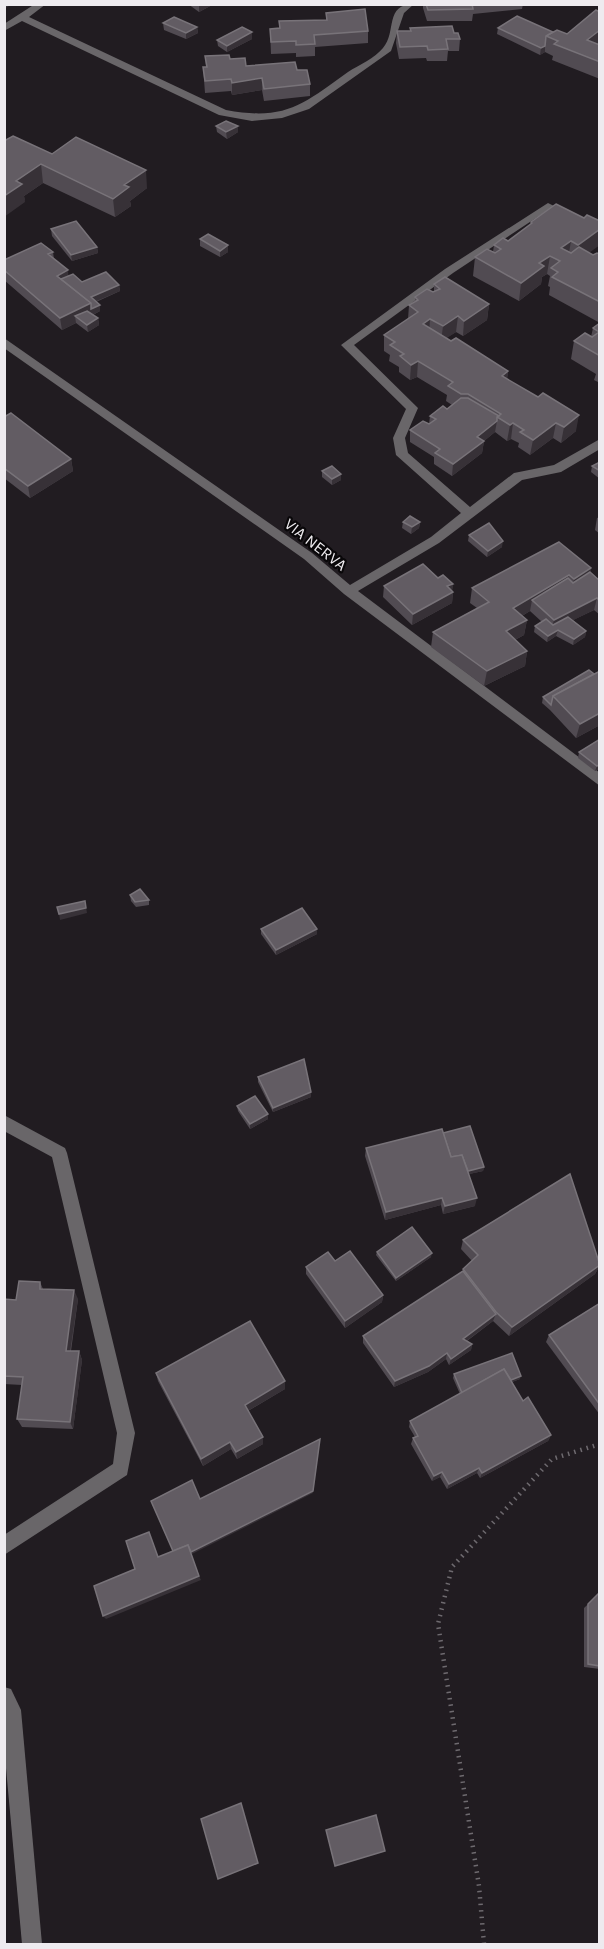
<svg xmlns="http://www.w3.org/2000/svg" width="604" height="1949" viewBox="0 0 604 1949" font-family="Karla,sans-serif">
	<rect width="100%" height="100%" fill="#211c21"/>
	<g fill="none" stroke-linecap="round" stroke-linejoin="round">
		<path stroke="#6e6a6f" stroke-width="4.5" stroke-dasharray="1.5 5" stroke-linecap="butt" d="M 484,1944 L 479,1886 L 438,1624 L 452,1567 L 552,1459 L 600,1444"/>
		<g fill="#696669" fill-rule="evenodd">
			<path d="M 35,4 L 46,4 L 29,17 L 226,110 C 285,121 302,105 348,72 C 359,65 375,58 383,48 C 397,32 384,4 414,4 L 404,13 L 391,51 L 309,109 L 282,118 L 252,121 L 219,115 L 22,21 L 4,31 L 4,24 Z"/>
			<path d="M 548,203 L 600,229 L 600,237 L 548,210 L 453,273 L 354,345 L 418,408 L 405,438 L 408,453 L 470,507 L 514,473 L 554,465 L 600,439 L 600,449 L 561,472 L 522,480 L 439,543 L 358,591 L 600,773 L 600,786 L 344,594 L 304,559 L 4,348 L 4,338 L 312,553 L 350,585 L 431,537 L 461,513 L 396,455 L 393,438 L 406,409 L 341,345 L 445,269 Z"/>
			<path d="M 4,1115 L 65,1148 L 67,1153 L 135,1433 L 127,1475 L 4,1555 L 4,1535 L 113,1464 L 117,1433 L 52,1157 L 4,1131 Z"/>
			<path d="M 4,1687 L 11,1689 L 21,1710 L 42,1944 L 22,1944 L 4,1746 Z"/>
		</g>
	</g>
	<g fill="#514b52">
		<path d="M 188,4 L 214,4 L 199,12 Z"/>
		<path d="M 423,4 L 523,4 L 522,9 L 473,14 L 472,21 L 427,21 L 423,8 Z"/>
		<path d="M 326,13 L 368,31 L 368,43 L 315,47 L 315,56 L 296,57 L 296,53 L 271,54 L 270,29 L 279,28 L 279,21 L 326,20 Z"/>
		<path d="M 163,23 L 197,27 L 198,33 L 186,39 L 164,30 Z"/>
		<path d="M 410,28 L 454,33 L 460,39 L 459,51 L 448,51 L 447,61 L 427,61 L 426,58 L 399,59 L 396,43 L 397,31 L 410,31 Z"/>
		<path d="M 498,28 L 553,32 L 600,45 L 600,79 L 552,60 L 553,56 L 545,52 L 540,55 L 497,34 Z"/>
		<path d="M 252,32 L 252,39 L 227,52 L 218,46 L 217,40 Z"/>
		<path d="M 205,56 L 246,66 L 297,70 L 310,84 L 310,96 L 264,101 L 262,90 L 232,95 L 231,91 L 205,93 L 203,67 L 206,67 Z"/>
		<path d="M 216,126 L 238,126 L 238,132 L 227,139 L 217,132 Z"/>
		<path d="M 4,141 L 52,154 L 147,188 L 130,201 L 131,206 L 115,217 L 43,183 L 24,196 L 25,202 Z"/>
		<path d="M 556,204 L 589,253 L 593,255 L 600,254 L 600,323 L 549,295 L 550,287 L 548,286 L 550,276 L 547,274 L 542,277 L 541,284 L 519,301 L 473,276 L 475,257 L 493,252 L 494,245 L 508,241 L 530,225 L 531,222 Z"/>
		<path d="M 51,229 L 97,247 L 98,253 L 72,261 L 52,236 Z"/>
		<path d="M 200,239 L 228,245 L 228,252 L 220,257 L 200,246 Z"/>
		<path d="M 53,252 L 54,259 L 69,276 L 82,282 L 119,285 L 120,291 L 96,302 L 100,311 L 93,315 L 98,318 L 99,325 L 88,332 L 76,323 L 62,330 L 4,280 L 4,260 Z"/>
		<path d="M 434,284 L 489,304 L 487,320 L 463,336 L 456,332 L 446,338 L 508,371 L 507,379 L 576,431 L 561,443 L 553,438 L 530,455 L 518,447 L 519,443 L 511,439 L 507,441 L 495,432 L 484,441 L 482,453 L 452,476 L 434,464 L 434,457 L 410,442 L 410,430 L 429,424 L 430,416 L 447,409 L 452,405 L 446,401 L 447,395 L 417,377 L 410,380 L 399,372 L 399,367 L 389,361 L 390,355 L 384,351 L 384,335 L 408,319 L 409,305 L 415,302 L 415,297 L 434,292 Z"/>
		<path d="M 600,323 L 600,383 L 594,380 L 596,374 L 571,359 L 574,341 L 591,337 L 593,328 Z"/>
		<path d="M 4,417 L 71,459 L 73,471 L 30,498 L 4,478 Z"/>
		<path d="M 600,462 L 600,479 L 591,472 L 592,466 Z"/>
		<path d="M 322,471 L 341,474 L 341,480 L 332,485 L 322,477 Z"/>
		<path d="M 600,517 L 600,534 L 595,530 L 597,518 Z"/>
		<path d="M 403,522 L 420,522 L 419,528 L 411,534 L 402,528 Z"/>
		<path d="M 469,535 L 502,547 L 487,557 L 468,541 Z"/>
		<path d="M 591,568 L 590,572 L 600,581 L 600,615 L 594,610 L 573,620 L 586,631 L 585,637 L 573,645 L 556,636 L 547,642 L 534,632 L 535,626 L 542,622 L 530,611 L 522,616 L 527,620 L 524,635 L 515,640 L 527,651 L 525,666 L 484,686 L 431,647 L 433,632 L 477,608 L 470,603 L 472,588 Z"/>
		<path d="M 438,578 L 453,584 L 452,590 L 453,592 L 452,603 L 412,625 L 383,597 L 384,586 Z"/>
		<path d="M 600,671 L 600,725 L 576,738 L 550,710 L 542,703 L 543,697 Z"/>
		<path d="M 600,739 L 600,768 L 595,771 L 578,758 L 579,752 Z"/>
		<path d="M 130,895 L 149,900 L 149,905 L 136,907 L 131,901 Z"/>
		<path d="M 261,929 L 317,934 L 276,955 L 261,934 Z"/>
		<path d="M 258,1077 L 311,1097 L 273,1112 L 258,1082 Z"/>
		<path d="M 237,1106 L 268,1114 L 268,1119 L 250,1129 L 238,1111 Z"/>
		<path d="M 443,1133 L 484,1167 L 483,1171 L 469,1174 L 475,1206 L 443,1214 L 441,1205 L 385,1220 L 365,1156 L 366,1148 Z"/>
		<path d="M 463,1240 L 600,1265 L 595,1274 L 509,1336 L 493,1321 L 467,1341 L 472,1344 L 471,1350 L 449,1365 L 446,1359 L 428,1372 L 394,1387 L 363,1343 L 363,1336 L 463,1271 L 463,1269 L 472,1261 L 461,1249 Z"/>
		<path d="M 377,1252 L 431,1257 L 396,1281 L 376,1255 Z"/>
		<path d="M 335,1261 L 383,1295 L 382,1302 L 345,1328 L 306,1274 L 306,1267 Z"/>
		<path d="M 40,1282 L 43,1289 L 78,1299 L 71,1351 L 79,1351 L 82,1360 L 73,1429 L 22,1427 L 17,1419 L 22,1385 L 4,1384 L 4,1299 L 16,1300 Z"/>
		<path d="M 600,1303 L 600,1415 L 546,1342 L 549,1335 Z"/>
		<path d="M 156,1373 L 285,1389 L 248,1411 L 263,1437 L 263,1444 L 237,1459 L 231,1449 L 203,1466 L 158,1381 Z"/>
		<path d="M 454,1374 L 520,1379 L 512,1382 L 523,1401 L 551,1435 L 548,1441 L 480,1478 L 477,1473 L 447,1489 L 440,1477 L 432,1481 L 411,1444 L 413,1438 L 415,1437 L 409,1427 L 410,1421 L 460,1394 L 453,1378 Z"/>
		<path d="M 600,1593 L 600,1669 L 584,1667 L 584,1608 Z"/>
	</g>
	<g fill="#373137">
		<path d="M 4,4 L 12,4 L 4,9 Z"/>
		<path d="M 199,4 L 214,4 L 199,12 Z"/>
		<path d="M 197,27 L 198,33 L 186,39 L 186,33 Z"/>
		<path d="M 600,30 L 600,44 L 585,56 L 587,40 Z"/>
		<path d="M 252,32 L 252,39 L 227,52 L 227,46 Z"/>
		<path d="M 545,46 L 545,52 L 540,55 L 541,48 Z"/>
		<path d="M 262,78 L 262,90 L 232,95 L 232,83 Z"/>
		<path d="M 238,126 L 238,132 L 227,139 L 226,132 Z"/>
		<path d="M 41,164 L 43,183 L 24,196 L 25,202 L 4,217 L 4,196 L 16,181 Z"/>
		<path d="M 146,170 L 147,188 L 130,201 L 131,206 L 115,217 L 113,199 L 124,185 Z"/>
		<path d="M 600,229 L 600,245 L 575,263 L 578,245 Z"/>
		<path d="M 571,241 L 568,259 L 561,248 Z"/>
		<path d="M 228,245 L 228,252 L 220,257 L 220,251 Z"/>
		<path d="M 97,247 L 98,253 L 72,261 L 71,255 Z"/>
		<path d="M 550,256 L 547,274 L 542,277 L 541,284 L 519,301 L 521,283 L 539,263 Z"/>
		<path d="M 68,270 L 69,282 L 63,285 L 57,276 Z"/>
		<path d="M 119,285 L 120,291 L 92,303 L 91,297 Z"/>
		<path d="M 91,303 L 100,305 L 100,311 L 81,321 L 75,316 L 76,323 L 62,330 L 60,318 Z"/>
		<path d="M 489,304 L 487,320 L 463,336 L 464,321 Z"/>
		<path d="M 458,316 L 456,332 L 441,342 L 443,326 Z"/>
		<path d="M 98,318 L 99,325 L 88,332 L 87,325 Z"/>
		<path d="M 430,319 L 429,334 L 423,324 Z"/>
		<path d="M 418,361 L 417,377 L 410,380 L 411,365 Z"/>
		<path d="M 508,371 L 506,387 L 502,376 Z"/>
		<path d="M 579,415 L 576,431 L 561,443 L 564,427 Z"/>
		<path d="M 497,421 L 495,432 L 484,441 L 482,453 L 452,476 L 453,464 L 477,437 Z"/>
		<path d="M 513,423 L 511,439 L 507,441 L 510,425 Z"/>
		<path d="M 556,423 L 553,438 L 530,455 L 533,440 Z"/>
		<path d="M 71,459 L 73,471 L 30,498 L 28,486 Z"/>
		<path d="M 341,474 L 341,480 L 332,485 L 332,479 Z"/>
		<path d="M 420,522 L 419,528 L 411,534 L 412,527 Z"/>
		<path d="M 503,541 L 502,547 L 487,557 L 488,551 Z"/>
		<path d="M 591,568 L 588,583 L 571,594 L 574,579 Z"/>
		<path d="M 569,575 L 566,590 L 532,600 L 530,611 L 510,623 L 513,608 Z"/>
		<path d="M 453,584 L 452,593 L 453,592 L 452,603 L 412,625 L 413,614 L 447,586 Z"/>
		<path d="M 597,598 L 594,610 L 551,631 L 554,620 Z"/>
		<path d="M 527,620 L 524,635 L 503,646 L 506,631 Z"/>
		<path d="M 558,630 L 556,636 L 547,642 L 548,636 Z"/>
		<path d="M 586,631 L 585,637 L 573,645 L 574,639 Z"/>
		<path d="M 527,651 L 525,666 L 484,686 L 487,671 Z"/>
		<path d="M 600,713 L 600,725 L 576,738 L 580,724 Z"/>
		<path d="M 600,764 L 600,768 L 595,771 L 597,766 Z"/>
		<path d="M 85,901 L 87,913 L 60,920 L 59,914 Z"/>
		<path d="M 317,929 L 317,934 L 276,955 L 276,950 Z"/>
		<path d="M 311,1092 L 311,1097 L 273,1112 L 273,1108 Z"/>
		<path d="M 268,1114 L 268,1119 L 250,1129 L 250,1124 Z"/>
		<path d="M 484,1167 L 483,1171 L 465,1175 L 466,1171 Z"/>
		<path d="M 442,1198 L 441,1205 L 385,1220 L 386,1212 Z"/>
		<path d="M 477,1198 L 475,1206 L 443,1214 L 445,1206 Z"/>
		<path d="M 432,1253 L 431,1257 L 396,1281 L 396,1278 Z"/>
		<path d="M 600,1265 L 595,1274 L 509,1336 L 512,1327 Z"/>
		<path d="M 74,1290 L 78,1299 L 69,1359 L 66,1351 Z"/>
		<path d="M 383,1295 L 382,1302 L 345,1328 L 345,1321 Z"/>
		<path d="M 496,1314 L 493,1321 L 461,1345 L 463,1339 Z"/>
		<path d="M 472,1344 L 471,1350 L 449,1365 L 451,1359 Z"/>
		<path d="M 79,1351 L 82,1360 L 73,1429 L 70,1422 Z"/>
		<path d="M 447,1353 L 446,1359 L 428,1372 L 394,1387 L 395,1381 Z"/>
		<path d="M 521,1376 L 520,1379 L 507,1384 L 509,1381 Z"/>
		<path d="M 285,1381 L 285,1389 L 246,1412 L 245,1405 Z"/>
		<path d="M 551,1435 L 548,1441 L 480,1478 L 482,1473 Z"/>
		<path d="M 263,1437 L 263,1444 L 237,1459 L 236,1452 Z"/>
		<path d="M 320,1439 L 313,1493 L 192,1554 L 191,1552 Z"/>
		<path d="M 230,1442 L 231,1449 L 203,1466 L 201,1459 Z"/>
		<path d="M 479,1468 L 477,1473 L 447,1489 L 449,1484 Z"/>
		<path d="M 442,1472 L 440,1477 L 432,1481 L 434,1476 Z"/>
		<path d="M 199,1576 L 201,1580 L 106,1619 L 103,1616 Z"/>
	</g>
	<g fill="#625c63" stroke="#787379" stroke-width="1.5">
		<path d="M 426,4 L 472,4 L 473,9 L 428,10 Z"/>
		<path d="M 365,9 L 368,31 L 314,35 L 315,44 L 296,45 L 296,41 L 271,42 L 270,29 L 280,28 L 279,21 L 327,20 L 326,13 Z"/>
		<path d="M 596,10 L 600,12 L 600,30 L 587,40 L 600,45 L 600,62 L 554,44 L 558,41 L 546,36 L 557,30 L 567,34 Z"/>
		<path d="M 517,16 L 553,32 L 546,36 L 545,46 L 541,48 L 498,28 Z"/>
		<path d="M 174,17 L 197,27 L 186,33 L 163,23 Z"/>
		<path d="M 452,26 L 454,33 L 458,33 L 460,39 L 446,39 L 448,49 L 428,50 L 427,46 L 400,47 L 397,31 L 411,31 L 410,28 Z"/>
		<path d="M 242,27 L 252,32 L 227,46 L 217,40 Z"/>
		<path d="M 229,55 L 230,59 L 245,58 L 246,66 L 295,62 L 297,70 L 307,70 L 310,84 L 264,89 L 262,78 L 232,83 L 231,79 L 205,81 L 203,67 L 207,67 L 205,56 Z"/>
		<path d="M 226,121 L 238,126 L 226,132 L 216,126 Z"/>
		<path d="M 13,136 L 52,154 L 76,137 L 146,170 L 124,185 L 129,187 L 113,199 L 41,164 L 16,181 L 22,184 L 4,196 L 4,141 Z"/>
		<path d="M 556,204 L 584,218 L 587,215 L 600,221 L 600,229 L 578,245 L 571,241 L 561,248 L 571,253 L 579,247 L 593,255 L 597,253 L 600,254 L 600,302 L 552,277 L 558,272 L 551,268 L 560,261 L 550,256 L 539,263 L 544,266 L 521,283 L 475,257 L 487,249 L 495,253 L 501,249 L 494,245 L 503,238 L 508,241 L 532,223 L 531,222 Z"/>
		<path d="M 76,221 L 97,247 L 71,255 L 51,229 Z"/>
		<path d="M 208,234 L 228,245 L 220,251 L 200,239 Z"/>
		<path d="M 41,243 L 53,252 L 48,254 L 68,270 L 57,276 L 91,303 L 60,318 L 4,270 L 4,260 Z"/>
		<path d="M 106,272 L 119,285 L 91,297 L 100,305 L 91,309 L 91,303 L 61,279 L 73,274 L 82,282 Z"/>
		<path d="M 445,277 L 489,304 L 464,321 L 458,316 L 443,326 L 430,319 L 423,324 L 451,341 L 456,338 L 508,371 L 502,376 L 538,397 L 543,393 L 579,415 L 564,427 L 556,423 L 533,440 L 520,432 L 524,430 L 513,423 L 510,425 L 497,417 L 501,414 L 468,394 L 461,394 L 448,386 L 453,382 L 418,361 L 411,365 L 400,356 L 404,354 L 390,345 L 395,342 L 384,335 L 418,312 L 409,305 L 418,300 L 415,297 L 427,289 L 433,292 L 440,289 L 434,284 Z"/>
		<path d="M 87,311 L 98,318 L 87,325 L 75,316 Z"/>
		<path d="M 600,323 L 600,356 L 574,341 L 585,333 L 592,337 L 599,332 L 593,328 Z"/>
		<path d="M 461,398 L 468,398 L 499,416 L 497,417 L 497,421 L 477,437 L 484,441 L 453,464 L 435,453 L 440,449 L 410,430 L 423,421 L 429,424 L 436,419 L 430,416 L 443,406 L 447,409 Z"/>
		<path d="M 11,413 L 71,459 L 28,486 L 4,468 L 4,417 Z"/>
		<path d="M 600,462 L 600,471 L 592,466 Z"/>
		<path d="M 332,466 L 341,474 L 332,479 L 322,471 Z"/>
		<path d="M 410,516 L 420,522 L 412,527 L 403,522 Z"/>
		<path d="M 489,523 L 503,541 L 488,551 L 469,535 Z"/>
		<path d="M 559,542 L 591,568 L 574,579 L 569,575 L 513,608 L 527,620 L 506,631 L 527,651 L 487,671 L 433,632 L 489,602 L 472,588 Z"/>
		<path d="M 423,564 L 438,578 L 443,575 L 453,584 L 447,586 L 453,592 L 413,614 L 384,586 Z"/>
		<path d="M 590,572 L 600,581 L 600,601 L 597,598 L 554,620 L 532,600 L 568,578 L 573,583 Z"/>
		<path d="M 568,617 L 586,631 L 574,639 L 558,630 L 548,636 L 535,626 L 546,619 L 553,625 Z"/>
		<path d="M 589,670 L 594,674 L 553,696 L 551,705 L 543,697 Z"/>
		<path d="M 600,671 L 600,713 L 580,724 L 553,696 Z"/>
		<path d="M 600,739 L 600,764 L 597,766 L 579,752 Z"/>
		<path d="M 140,889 L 149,900 L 135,902 L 130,895 Z"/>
		<path d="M 85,901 L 86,908 L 59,914 L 57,907 Z"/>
		<path d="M 302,908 L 317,929 L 276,950 L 261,929 Z"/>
		<path d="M 304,1059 L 311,1092 L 273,1108 L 258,1077 Z"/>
		<path d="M 255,1096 L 268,1114 L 250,1124 L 237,1106 Z"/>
		<path d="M 470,1126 L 484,1167 L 468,1171 L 462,1155 L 451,1157 L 443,1133 Z"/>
		<path d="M 442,1129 L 451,1157 L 462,1155 L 477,1198 L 445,1206 L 442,1198 L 386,1212 L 366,1148 Z"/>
		<path d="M 570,1174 L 600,1265 L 512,1327 L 496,1312 L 463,1269 L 478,1255 L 463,1240 Z"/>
		<path d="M 412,1227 L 432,1253 L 396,1278 L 377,1252 Z"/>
		<path d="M 350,1251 L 383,1295 L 345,1321 L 306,1267 L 328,1252 L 335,1261 Z"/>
		<path d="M 463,1271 L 496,1314 L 463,1339 L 472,1344 L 451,1359 L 447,1353 L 429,1366 L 395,1381 L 363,1336 Z"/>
		<path d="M 19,1281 L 40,1282 L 40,1289 L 74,1290 L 66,1351 L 79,1351 L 70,1422 L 17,1419 L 23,1377 L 4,1376 L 4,1299 L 16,1300 Z"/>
		<path d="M 600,1303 L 600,1405 L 549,1335 Z"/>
		<path d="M 250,1321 L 285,1381 L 245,1405 L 263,1437 L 236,1452 L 230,1442 L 201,1459 L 156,1373 Z"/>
		<path d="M 512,1353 L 521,1376 L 511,1380 L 504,1369 L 462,1393 L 454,1374 Z"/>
		<path d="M 504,1369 L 523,1401 L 528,1397 L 551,1435 L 482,1473 L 479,1468 L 449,1484 L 442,1472 L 434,1476 L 413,1438 L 418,1436 L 410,1421 Z"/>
		<path d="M 320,1439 L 313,1491 L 191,1552 L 188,1545 L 173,1551 L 151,1501 L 192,1480 L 200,1499 Z"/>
		<path d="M 149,1532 L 158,1557 L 188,1545 L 199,1576 L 103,1616 L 94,1586 L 135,1569 L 126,1541 Z"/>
		<path d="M 599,1593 L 600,1593 L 600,1666 L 588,1664 L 588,1604 Z"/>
		<path d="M 241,1803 L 258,1863 L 218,1879 L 201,1819 Z"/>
		<path d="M 376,1815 L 385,1851 L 335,1866 L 326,1830 Z"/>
	</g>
	<g text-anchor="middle" stroke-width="4.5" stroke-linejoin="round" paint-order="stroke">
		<g font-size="16" fill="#eeebef" stroke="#090709">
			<text transform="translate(316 544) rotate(38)" y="6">VIA NERVA</text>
		</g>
	</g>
	<rect width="604" height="1949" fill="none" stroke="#eeebef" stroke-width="12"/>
</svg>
